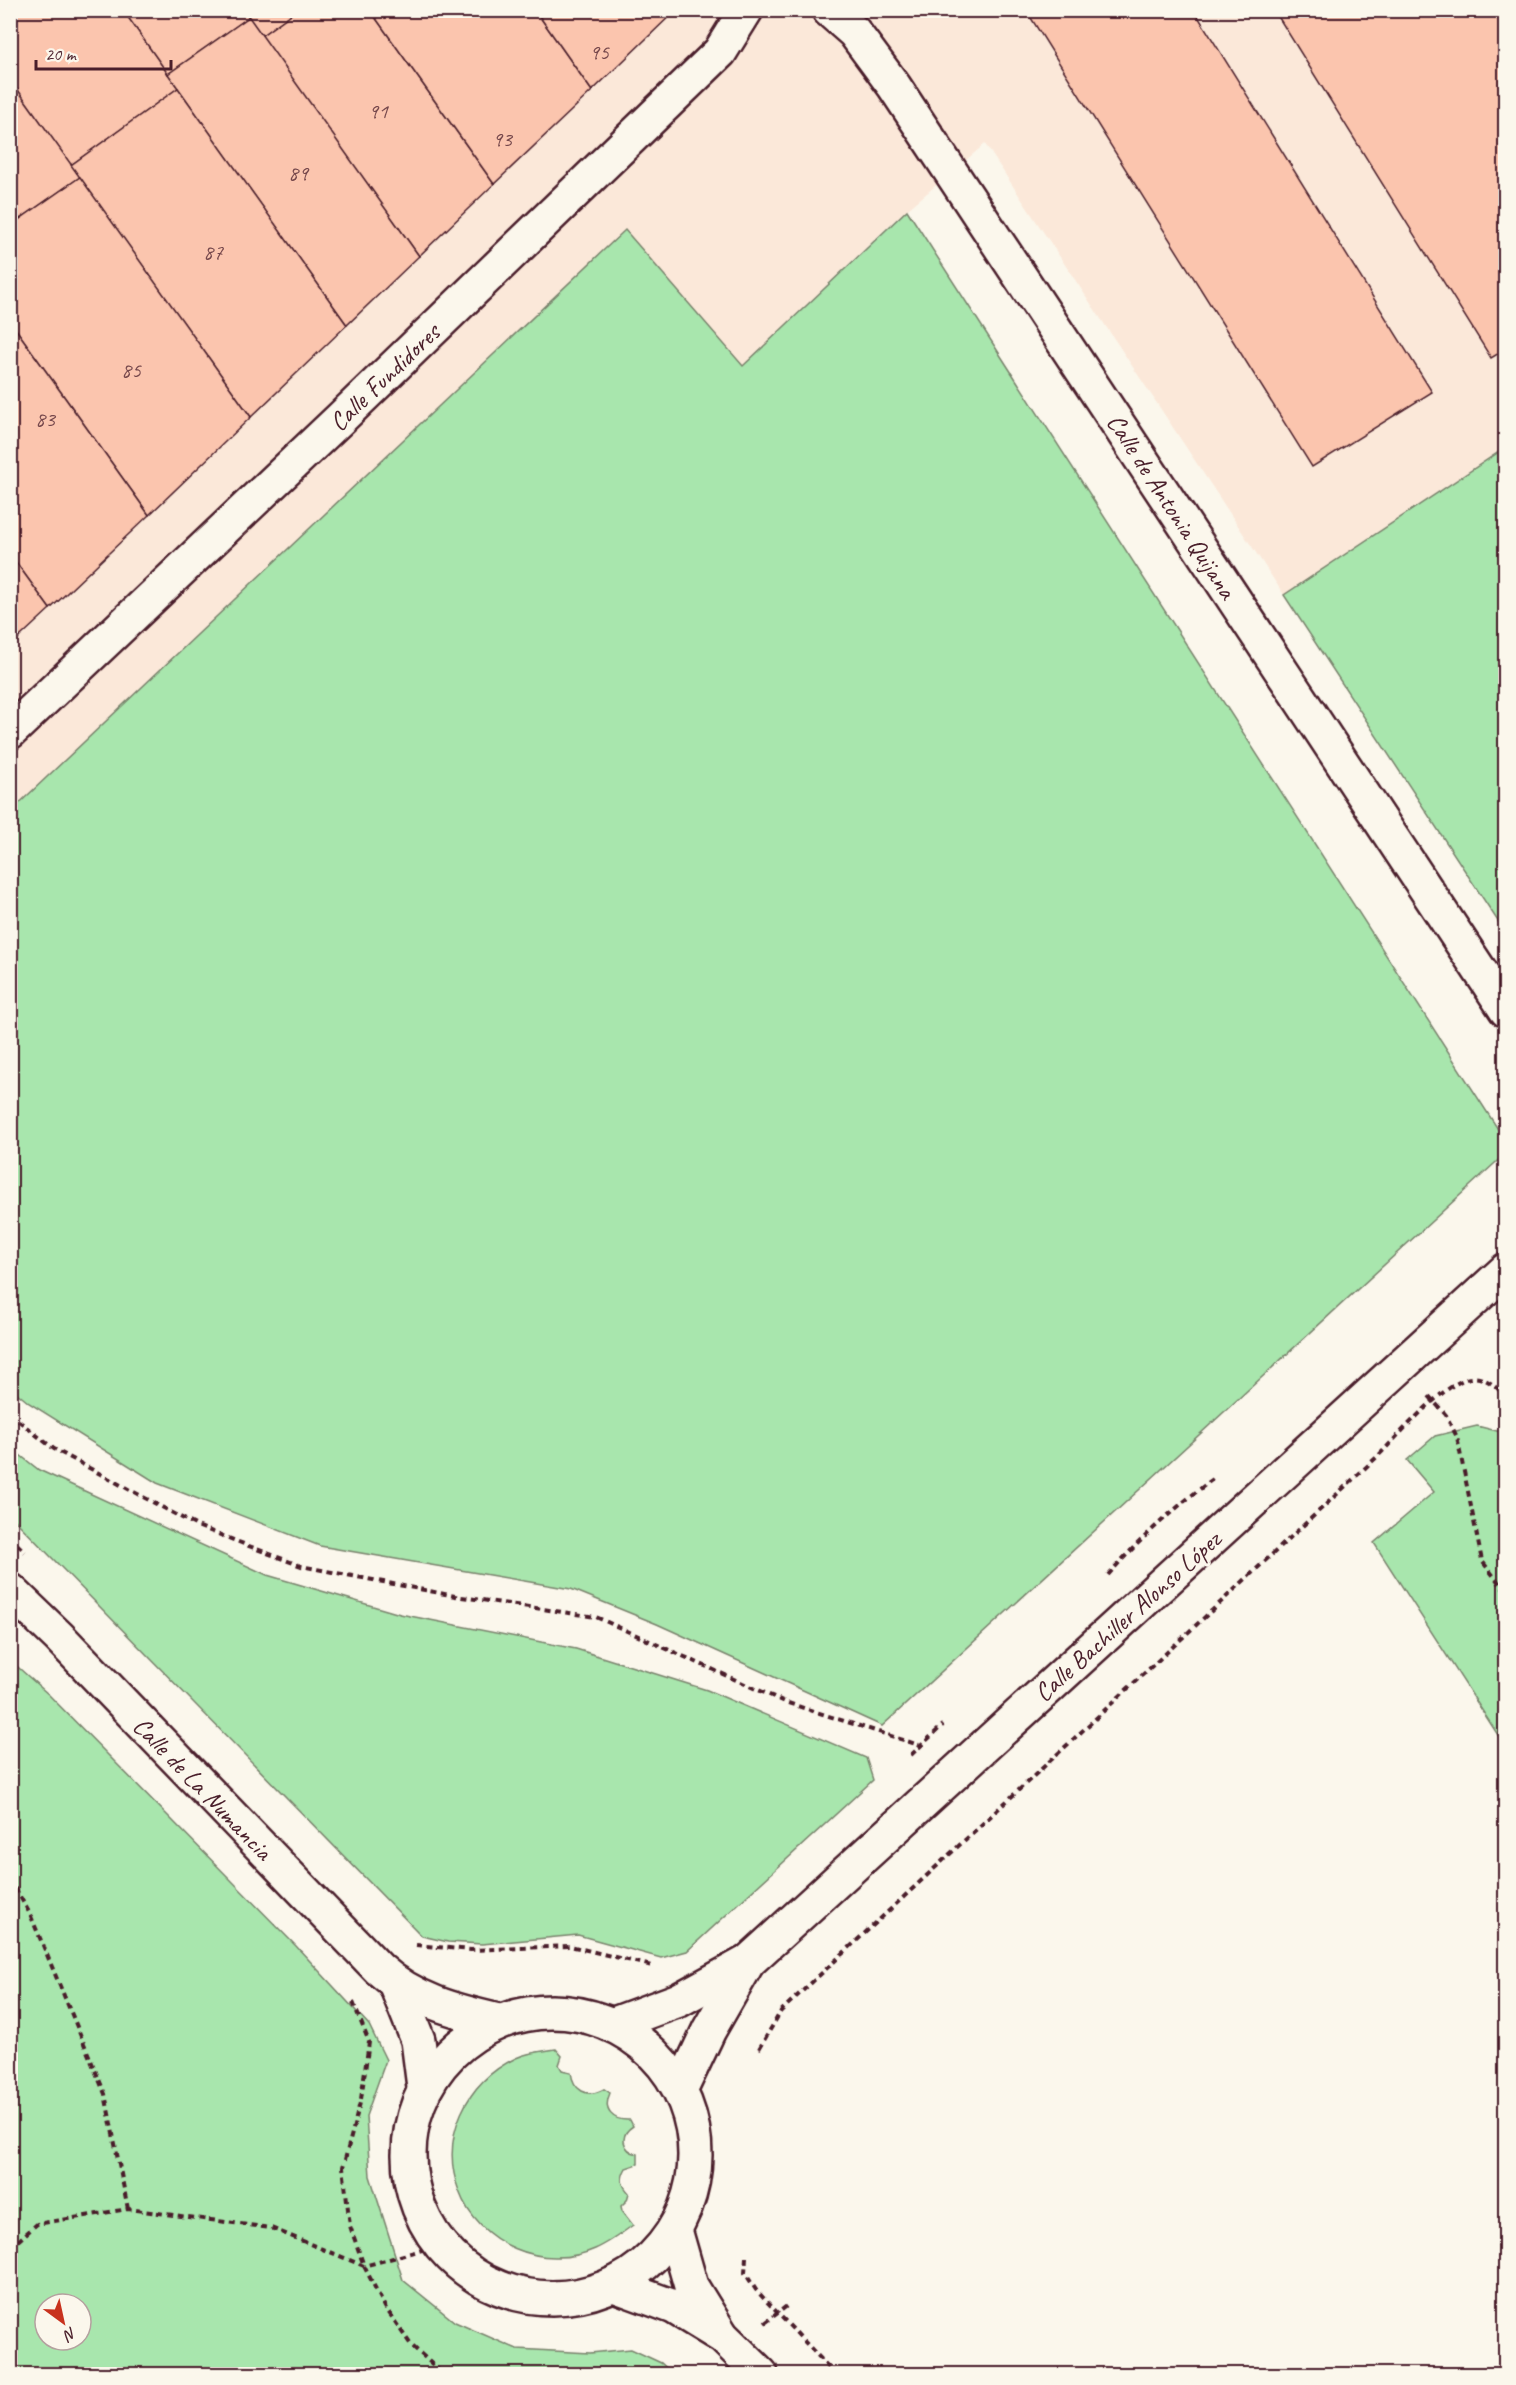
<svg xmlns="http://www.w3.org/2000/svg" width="1516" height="2385" viewBox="0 0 1516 2385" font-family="Caveat,sans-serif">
	<rect width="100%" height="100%" fill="#fbf7ec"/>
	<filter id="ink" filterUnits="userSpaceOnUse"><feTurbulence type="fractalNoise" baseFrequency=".0167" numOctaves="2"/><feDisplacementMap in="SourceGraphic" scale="12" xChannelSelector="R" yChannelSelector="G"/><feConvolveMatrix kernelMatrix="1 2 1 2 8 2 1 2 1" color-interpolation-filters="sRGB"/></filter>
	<g filter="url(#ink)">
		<path fill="#fbe8d9" d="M 11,11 L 1505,11 L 1505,448 L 1284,595 L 985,144 L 895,220 L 743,366 L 625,230 L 11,812 Z"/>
		<g fill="#a8e6ad" stroke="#79826c" stroke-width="1.5" fill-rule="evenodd">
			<path d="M 907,210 L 1505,1140 L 1506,1153 L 882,1726 L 657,1624 L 571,1589 L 320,1546 L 157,1483 L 29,1403 L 11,1388 L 10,812 L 625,230 L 743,366 Z"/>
			<path d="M 1505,448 L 1505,932 L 1284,595 Z"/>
			<path d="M 1477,1426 L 1505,1433 L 1505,1746 L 1374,1543 L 1434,1492 L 1407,1460 L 1435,1436 Z"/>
			<path d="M 11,1448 L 39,1470 L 267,1575 L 400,1614 L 576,1649 L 707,1690 L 866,1758 L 873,1780 L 687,1951 L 661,1958 L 578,1935 L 482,1944 L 448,1942 L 422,1936 L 11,1516 Z"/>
			<path d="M 10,1660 L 49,1695 L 296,1946 L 369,2025 L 386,2060 L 366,2116 L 370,2176 L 403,2280 L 455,2322 L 517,2349 L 590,2353 L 631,2349 L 661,2363 L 673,2374 L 11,2374 ZM 45,2304 L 81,2304 L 81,2340 L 45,2340 Z"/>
			<path d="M 556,2049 L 562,2056 L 559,2065 L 562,2070 L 571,2072 C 573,2090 587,2099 604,2089 L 610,2093 C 602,2111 613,2121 630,2120 L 633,2126 C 619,2135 622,2151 638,2154 L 638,2164 L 626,2168 C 620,2179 621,2184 629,2193 L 627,2200 L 621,2206 L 622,2211 L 633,2225 C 621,2234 609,2243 595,2249 C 544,2272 478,2244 459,2191 C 439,2137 466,2082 516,2058 C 528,2052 544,2051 556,2049 Z"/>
		</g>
		<g fill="#fbc5ae" stroke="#4a1f2b" stroke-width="1.5">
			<path d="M 10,10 L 123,10 L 178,88 L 71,165 L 10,79 Z"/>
			<path d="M 123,10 L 244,10 L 249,17 L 168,74 Z"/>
			<path d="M 244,10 L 297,10 L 261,36 Z"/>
			<path d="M 297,10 L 370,10 L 494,184 L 419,256 L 261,36 Z"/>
			<path d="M 370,10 L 535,10 L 592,91 L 494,184 Z"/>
			<path d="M 535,10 L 676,10 L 592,91 Z"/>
			<path d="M 1026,10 L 1194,10 L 1432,392 L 1312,467 Z"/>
			<path d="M 1274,10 L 1506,10 L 1506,349 L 1491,358 Z"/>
			<path d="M 249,17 L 419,256 L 347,325 L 168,74 Z"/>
			<path d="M 10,79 L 80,177 L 10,226 Z"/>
			<path d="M 178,88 L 347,325 L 251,417 L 71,165 Z"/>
			<path d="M 80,177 L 251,417 L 149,515 L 10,321 L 10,226 Z"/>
			<path d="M 10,321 L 149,515 L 50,609 L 10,554 Z"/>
			<path d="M 10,554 L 50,609 L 10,646 Z"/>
		</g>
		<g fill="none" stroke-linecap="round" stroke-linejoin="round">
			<defs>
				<g id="minor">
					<path d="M 829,10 L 854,32 L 894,86 L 1506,1010"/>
					<path d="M 10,732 L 341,418 L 720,52 L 746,10"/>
					<path d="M 10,1590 L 59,1637 L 379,1969 C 413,2000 455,2011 499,2021"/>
					<path d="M 396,1985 L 418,2040 L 424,2087"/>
					<circle cx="552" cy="2155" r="143"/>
					<path d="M 614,2024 L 679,2000 L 748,1962 L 1506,1270"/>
					<path d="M 681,2089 L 709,2030 L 748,1962"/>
					<path d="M 675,2230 L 691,2286 L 720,2333"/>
					<path d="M 614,2285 L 674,2307 L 723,2337 L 761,2374"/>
				</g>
			</defs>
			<use href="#minor" stroke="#4a1f2b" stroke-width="38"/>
			<g stroke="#4a1f2b" stroke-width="4" stroke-dasharray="6 4.5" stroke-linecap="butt">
				<path d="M 1429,1396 L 1446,1415 L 1457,1437 L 1482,1561 L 1506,1592"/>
				<path d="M 10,1414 L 54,1449 L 197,1526 L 301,1566 L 455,1596 L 596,1617 L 785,1702 L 919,1745"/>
				<path d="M 10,1537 L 25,1552"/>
				<path d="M 1108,1575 C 1140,1539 1174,1508 1213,1479"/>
				<path d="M 911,1755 L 943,1725"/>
				<path d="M 10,1879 L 30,1914 L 105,2094 L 128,2209"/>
				<path d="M 416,1945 L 471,1950 L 570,1946 L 652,1966"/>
				<path d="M 353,2002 L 369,2042 L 361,2099 L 343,2167 L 350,2226 L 364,2266 L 385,2307 L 411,2345 L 443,2374"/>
				<path d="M 759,2049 L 781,2011 L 1378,1456 C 1397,1437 1445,1382 1470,1378 C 1484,1375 1497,1387 1506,1397"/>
				<path d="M 10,2248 L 37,2224 L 128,2209 L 271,2228 L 364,2266 L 440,2245"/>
				<path d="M 746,2257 L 745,2273 L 756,2290 L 835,2374"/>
				<path d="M 765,2323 L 788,2305"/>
			</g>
			<use href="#minor" stroke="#fbf7ec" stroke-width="33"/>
		</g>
	</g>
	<g text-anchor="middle" stroke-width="6" stroke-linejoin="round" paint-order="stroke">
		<g font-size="22" fill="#76484c">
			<text x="599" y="59">95</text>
			<text x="378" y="118">91</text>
			<text x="502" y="146">93</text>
			<text x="298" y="180">89</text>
			<text x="213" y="259">87</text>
			<text x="131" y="377">85</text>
			<text x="45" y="426">83</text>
		</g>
		<g font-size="26" fill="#4a1f2b" stroke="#fbf7ec">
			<text transform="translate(384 377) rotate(-44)" y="9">Calle Fundidores</text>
			<text transform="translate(1172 506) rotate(57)" y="9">Calle de Antonia Quijana</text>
			<text transform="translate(1127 1616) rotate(-42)" y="9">Calle Bachiller Alonso López</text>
			<text transform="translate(203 1788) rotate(46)" y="9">Calle de La Numancia</text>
		</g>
	</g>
	<rect width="1516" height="2385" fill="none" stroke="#fbf7ec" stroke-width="36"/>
	<rect x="18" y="18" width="1480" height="2349" fill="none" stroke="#4a1f2b" stroke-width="2" filter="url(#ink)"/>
	<g transform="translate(63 2322) rotate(147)"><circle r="28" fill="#fbf7ec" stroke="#b4a19f" stroke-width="1.5"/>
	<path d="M0-4.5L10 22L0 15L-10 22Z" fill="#c8321e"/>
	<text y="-9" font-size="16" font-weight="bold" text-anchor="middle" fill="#4a1f2b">N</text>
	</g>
	<path d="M36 60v9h135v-9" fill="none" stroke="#4a1f2b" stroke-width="3"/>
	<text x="45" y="60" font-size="18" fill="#4a1f2b" stroke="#fbf7ec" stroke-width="4.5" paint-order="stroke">20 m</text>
</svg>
